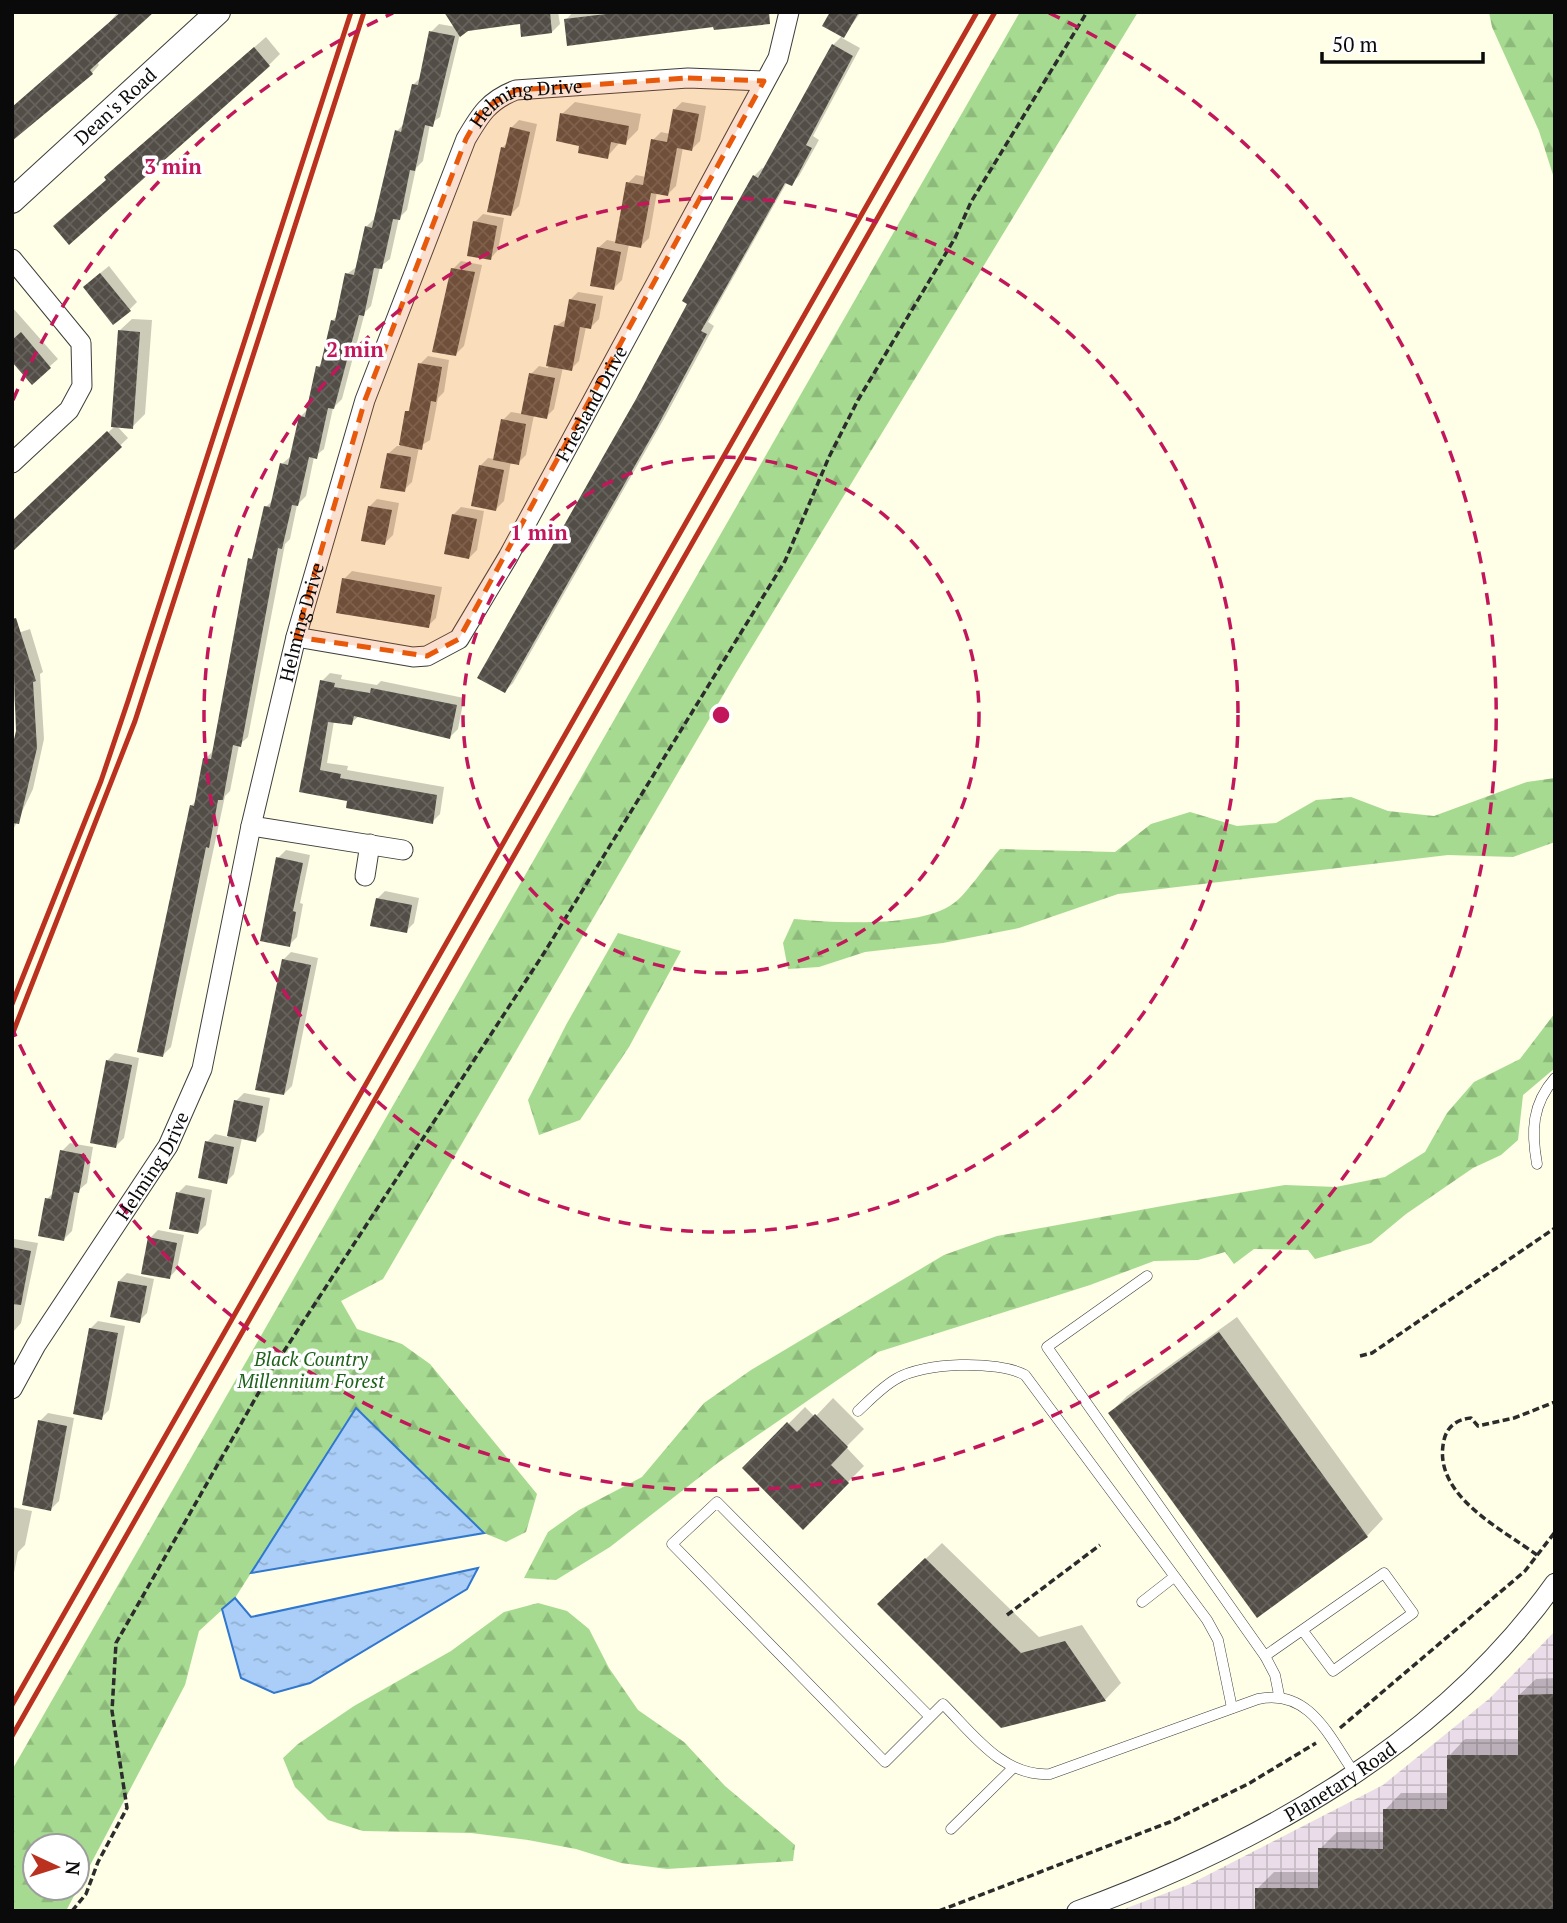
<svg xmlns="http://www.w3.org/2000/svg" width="1567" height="1923" viewBox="0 0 1567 1923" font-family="'PT Serif',serif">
	<defs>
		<pattern id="industrial-grid" width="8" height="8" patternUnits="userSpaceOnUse" patternTransform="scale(1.75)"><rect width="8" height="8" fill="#eadde9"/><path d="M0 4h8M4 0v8" fill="none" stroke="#c7bcc6"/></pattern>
		<pattern id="forest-firs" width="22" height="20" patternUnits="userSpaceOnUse" patternTransform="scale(1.75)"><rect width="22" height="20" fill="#a5da90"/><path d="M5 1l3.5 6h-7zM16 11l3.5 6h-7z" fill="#8dba7b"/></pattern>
		<pattern id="water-ripples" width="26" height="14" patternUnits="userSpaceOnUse" patternTransform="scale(1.75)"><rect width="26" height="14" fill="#aacef7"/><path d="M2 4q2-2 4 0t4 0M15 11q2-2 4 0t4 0" fill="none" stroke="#91b0d2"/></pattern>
		<pattern id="building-cross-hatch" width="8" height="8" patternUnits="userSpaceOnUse" patternTransform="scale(1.75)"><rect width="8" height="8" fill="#524d46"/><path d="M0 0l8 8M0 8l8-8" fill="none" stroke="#66625c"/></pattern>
	</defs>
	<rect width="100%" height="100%" fill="#fffee6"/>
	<path fill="url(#industrial-grid)" d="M 1555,1631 L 1555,1911 L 1119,1911 L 1190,1884 L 1383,1785 L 1490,1698 Z"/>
	<g fill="url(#forest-firs)" fill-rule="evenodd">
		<path d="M 1020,12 L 1138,12 L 736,673 L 383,1279 L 341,1301 L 357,1329 L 402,1344 L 430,1364 L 537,1494 L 526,1532 L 506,1542 L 484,1533 L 356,1408 L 235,1598 L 199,1631 L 185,1685 L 66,1911 L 12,1911 L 12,1770 ZM 35,1846 L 77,1846 L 77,1888 L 35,1888 Z"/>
		<path d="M 1489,12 L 1555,12 L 1555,181 L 1539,131 L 1492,27 Z"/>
		<path d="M 1555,778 L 1555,842 L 1513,857 L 1448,855 L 1118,894 L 1019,928 L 943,943 L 865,952 L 819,967 L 788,969 L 783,943 L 794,919 C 835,923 921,928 954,903 C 966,895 988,862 1000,849 L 1115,852 L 1151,824 L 1190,812 L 1237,826 L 1276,823 L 1316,800 L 1351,797 L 1388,811 L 1434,816 L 1527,782 Z"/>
		<path d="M 618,933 L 681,951 L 629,1047 L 580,1120 L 539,1135 L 528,1100 L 566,1025 Z"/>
		<path d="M 1555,1013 L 1555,1068 L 1523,1095 L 1518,1140 L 1501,1155 L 1473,1168 L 1406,1214 L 1371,1243 L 1315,1259 L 1308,1250 L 1254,1249 L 1234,1264 L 1225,1252 L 1198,1260 L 1154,1261 L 1090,1285 L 878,1352 L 719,1462 L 610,1547 L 556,1580 L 524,1578 L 548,1532 L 579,1510 L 642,1477 L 704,1403 L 751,1370 L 944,1255 L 997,1236 L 1179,1203 L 1285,1185 L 1336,1187 L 1385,1177 L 1425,1152 L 1447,1113 L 1474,1082 L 1520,1059 Z"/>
		<path d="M 538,1603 L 567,1611 L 589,1629 L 609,1668 L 638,1710 L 684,1742 L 725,1786 L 795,1845 L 793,1861 L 667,1869 L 621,1863 L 576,1849 L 528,1840 L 471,1833 L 363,1831 L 328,1820 L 295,1787 L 283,1758 L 298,1744 L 354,1706 L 451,1651 L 504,1612 Z"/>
	</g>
	<g fill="url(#water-ripples)" stroke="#3077cf" stroke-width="2">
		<path d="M 356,1408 L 484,1533 L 251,1573 Z"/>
		<path d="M 478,1568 L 467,1589 L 310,1683 L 274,1693 L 241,1678 L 222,1609 L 235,1598 L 251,1617 Z"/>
	</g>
	<g fill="#0003">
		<path d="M 152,12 L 97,62 L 99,65 L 92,73 L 12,140 L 118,12 Z"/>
		<path d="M 446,12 L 558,12 L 560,24 L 552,32 L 521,22 L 468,29 L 460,34 L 440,117 L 430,124 L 423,161 L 416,168 L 407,210 L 399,218 L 390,259 L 380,267 L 371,306 L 365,312 L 342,399 L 333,408 L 324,449 L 314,457 L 306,496 L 297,505 L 290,539 L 285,544 L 248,737 L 239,745 L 230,791 L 225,796 L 171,1047 L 163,1055 L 191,806 L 197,800 L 205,759 L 213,751 L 242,596 L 266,507 L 274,499 L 282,464 L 291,456 L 300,417 L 309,408 L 318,367 L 323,362 L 332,321 L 338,315 L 347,274 L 358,266 L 366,227 L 374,219 L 397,131 L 405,123 L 413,85 L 422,76 L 431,32 L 439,24 L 456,27 Z"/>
		<path d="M 573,12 L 760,12 L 715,25 L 566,20 Z"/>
		<path d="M 832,12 L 861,12 L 842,38 L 860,48 L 813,136 L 819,140 L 799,176 L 791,184 L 787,182 L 708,322 L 714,326 L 665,417 L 513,683 L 505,691 L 690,303 L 684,300 L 754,176 L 762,168 L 765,169 L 833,45 L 843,35 Z"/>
		<path d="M 266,37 L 280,54 L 269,65 L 108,179 L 117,166 Z"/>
		<path d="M 575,102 L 641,114 L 638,130 L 625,143 L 620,142 L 607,157 L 581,144 L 562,114 Z"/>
		<path d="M 682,102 L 706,106 L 700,141 L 692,149 L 683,147 L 676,186 L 668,194 L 657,192 L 649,238 L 641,246 L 629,244 L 622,280 L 614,288 L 598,248 L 607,240 L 617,242 L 628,183 L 636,175 L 646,177 L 653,140 L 661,132 L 670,134 L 674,110 Z"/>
		<path d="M 519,120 L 537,124 L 519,206 L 511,214 L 502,148 L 508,142 L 511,128 Z"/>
		<path d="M 483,214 L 504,218 L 498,250 L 490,259 L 475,222 Z"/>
		<path d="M 461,261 L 482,265 L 464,346 L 456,354 L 453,269 Z"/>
		<path d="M 109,266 L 137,302 L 129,310 L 93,279 Z"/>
		<path d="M 578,292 L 603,296 L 599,319 L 591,327 L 586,327 L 579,361 L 571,369 L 563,367 L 554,409 L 546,417 L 534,415 L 526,455 L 518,463 L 511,461 L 504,501 L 496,509 L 480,466 L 488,458 L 495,459 L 503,420 L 511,412 L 523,414 L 531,374 L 539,366 L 548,368 L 556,326 L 567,319 L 570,300 Z"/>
		<path d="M 12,307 L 58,359 L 32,382 L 12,360 Z"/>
		<path d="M 132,319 L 152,320 L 145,414 L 132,427 L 117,426 L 128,438 L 12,549 L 12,523 L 115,426 L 119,331 Z"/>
		<path d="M 428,356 L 449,360 L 444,392 L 438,398 L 430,440 L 419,447 L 412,482 L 404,490 L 388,454 L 397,446 L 400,446 L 420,364 Z"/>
		<path d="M 377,499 L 399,503 L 393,535 L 385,543 L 369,507 Z"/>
		<path d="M 461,507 L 484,511 L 477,550 L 469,558 L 453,515 Z"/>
		<path d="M 352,571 L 442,587 L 436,618 L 428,626 L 344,579 Z"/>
		<path d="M 30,629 L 43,672 L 40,674 L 44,739 L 33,789 L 12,832 L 12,756 L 18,731 L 12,684 L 12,635 Z"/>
		<path d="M 330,673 L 342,675 L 341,679 L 377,685 L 381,681 L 464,698 L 458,729 L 450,737 L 359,716 L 351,723 L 334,721 L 327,763 L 348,766 L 347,770 L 444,787 L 440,814 L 432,822 L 349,799 L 301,791 L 322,681 Z"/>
		<path d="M 286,850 L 310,855 L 300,903 L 303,904 L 297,937 L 289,945 L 278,858 Z"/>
		<path d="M 385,891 L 419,898 L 414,923 L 406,931 L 377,899 Z"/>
		<path d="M 291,952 L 318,958 L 292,1086 L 284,1094 L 283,960 Z"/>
		<path d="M 115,1053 L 139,1058 L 124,1138 L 116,1146 L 107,1061 Z"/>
		<path d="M 244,1093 L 270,1098 L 264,1132 L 256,1140 L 242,1138 L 234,1174 L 226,1182 L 207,1142 L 215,1134 L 228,1137 L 236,1101 Z"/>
		<path d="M 70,1143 L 93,1147 L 87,1183 L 79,1190 L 72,1231 L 64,1239 L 47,1199 L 54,1192 L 62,1151 Z"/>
		<path d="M 186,1185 L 212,1190 L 206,1225 L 198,1233 L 178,1193 Z"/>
		<path d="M 158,1230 L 184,1235 L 177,1269 L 169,1278 L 150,1238 Z"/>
		<path d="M 14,1239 L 38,1243 L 21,1323 L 13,1332 Z"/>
		<path d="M 127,1273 L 154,1279 L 147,1313 L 139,1321 L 119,1281 Z"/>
		<path d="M 1237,1317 L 1383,1519 L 1367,1536 L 1110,1413 L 1127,1396 Z"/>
		<path d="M 98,1321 L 125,1326 L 109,1410 L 101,1418 L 90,1329 Z"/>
		<path d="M 833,1398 L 864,1429 L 846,1447 L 864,1466 L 803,1527 L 745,1468 L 805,1407 L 815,1417 Z"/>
		<path d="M 48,1413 L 74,1418 L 59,1501 L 51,1509 L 40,1421 Z"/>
		<path d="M 12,1507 L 32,1511 L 25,1545 L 18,1552 L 12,1583 Z"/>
		<path d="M 942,1543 L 1039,1637 L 1082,1625 L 1121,1683 L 1105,1700 L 879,1604 Z"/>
		<path d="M 1555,1678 L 1555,1911 L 1257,1889 L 1274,1872 L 1320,1872 L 1320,1849 L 1337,1832 L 1384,1832 L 1385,1810 L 1401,1793 L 1448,1793 L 1449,1756 L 1465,1739 L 1520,1739 L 1519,1695 L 1536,1679 Z"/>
	</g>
	<g fill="url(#building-cross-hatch)">
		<path d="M 121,12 L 154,12 L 90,70 L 93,74 L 12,141 L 12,107 Z"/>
		<path d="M 444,12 L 550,12 L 552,33 L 521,37 L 520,24 L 468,31 L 460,37 Z"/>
		<path d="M 623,12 L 769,12 L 770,24 L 714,30 L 713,27 L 567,46 L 564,19 Z"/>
		<path d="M 830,12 L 859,12 L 844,38 L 822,26 Z"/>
		<path d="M 429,31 L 455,36 L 433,127 L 425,125 L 415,171 L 410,170 L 400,220 L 393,219 L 382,269 L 374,268 L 364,316 L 359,315 L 334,409 L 328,408 L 317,459 L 309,457 L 298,506 L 292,505 L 282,549 L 278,548 L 241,747 L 233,745 L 223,800 L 218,800 L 209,848 L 206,847 L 163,1057 L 137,1052 L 190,805 L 194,806 L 203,758 L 211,759 L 248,558 L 252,559 L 264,506 L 270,507 L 280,463 L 288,465 L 299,416 L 305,417 L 316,366 L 320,367 L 331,320 L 335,321 L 345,273 L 354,275 L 365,226 L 372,228 L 395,130 L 401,132 L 412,84 L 418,85 Z"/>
		<path d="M 832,44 L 853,56 L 806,145 L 812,148 L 792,186 L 785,183 L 729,282 L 701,331 L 707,334 L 657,427 L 505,693 L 477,678 L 636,399 L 687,304 L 682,301 L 753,175 L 758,178 Z"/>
		<path d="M 254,47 L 270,66 L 69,245 L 53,226 L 106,180 L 104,177 Z"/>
		<path d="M 673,109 L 699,114 L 692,151 L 677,148 L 668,196 L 651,193 L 641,248 L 615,243 L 626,182 L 643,185 L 651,139 L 667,142 Z"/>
		<path d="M 560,113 L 629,126 L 626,145 L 611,142 L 608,159 L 578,153 L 579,146 L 556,141 Z"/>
		<path d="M 510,127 L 530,132 L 511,216 L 487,212 L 501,147 L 505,148 Z"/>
		<path d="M 473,221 L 497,226 L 491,260 L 467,256 Z"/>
		<path d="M 597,247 L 621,252 L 614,290 L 590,286 Z"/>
		<path d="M 451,268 L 475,272 L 456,356 L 432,352 Z"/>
		<path d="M 100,273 L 131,311 L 113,325 L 83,287 Z"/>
		<path d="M 569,299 L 596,304 L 591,329 L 580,327 L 572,371 L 546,366 L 554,325 L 564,327 Z"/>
		<path d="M 118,330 L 140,332 L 133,429 L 111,427 Z"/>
		<path d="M 21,332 L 51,368 L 32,385 L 12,362 L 12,340 Z"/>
		<path d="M 418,363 L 442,367 L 436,402 L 431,401 L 422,450 L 399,445 L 405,411 L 409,411 Z"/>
		<path d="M 529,373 L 555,378 L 547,419 L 521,414 Z"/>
		<path d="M 501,419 L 526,424 L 519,465 L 493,460 Z"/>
		<path d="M 107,431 L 122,447 L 12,552 L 12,521 Z"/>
		<path d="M 387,453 L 411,457 L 405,492 L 380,488 Z"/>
		<path d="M 479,465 L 504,470 L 496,511 L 471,506 Z"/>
		<path d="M 368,506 L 392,510 L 385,545 L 361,541 Z"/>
		<path d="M 452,514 L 477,519 L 469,559 L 444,554 Z"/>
		<path d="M 342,578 L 435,595 L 429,628 L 336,613 Z"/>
		<path d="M 16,618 L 36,681 L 33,682 L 37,748 L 19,824 L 12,823 L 12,748 L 16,731 L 12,619 Z"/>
		<path d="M 320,680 L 335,683 L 334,687 L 370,693 L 371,688 L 457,705 L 450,739 L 354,716 L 352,725 L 328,722 L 320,770 L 341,774 L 340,778 L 437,795 L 433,824 L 346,808 L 347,801 L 299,792 Z"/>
		<path d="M 276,857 L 303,863 L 293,911 L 296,912 L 290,947 L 260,941 Z"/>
		<path d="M 376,898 L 412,905 L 407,933 L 370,926 Z"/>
		<path d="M 282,959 L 311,965 L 284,1095 L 255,1090 Z"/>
		<path d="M 106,1060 L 132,1065 L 116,1148 L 90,1143 Z"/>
		<path d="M 234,1100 L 263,1106 L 256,1142 L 227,1136 Z"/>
		<path d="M 205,1141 L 234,1147 L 227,1184 L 198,1178 Z"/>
		<path d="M 60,1150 L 86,1155 L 79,1193 L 74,1192 L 64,1241 L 38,1236 L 45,1198 L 51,1199 Z"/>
		<path d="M 176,1192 L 205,1198 L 198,1234 L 169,1229 Z"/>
		<path d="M 148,1237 L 177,1243 L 170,1279 L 141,1274 Z"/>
		<path d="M 12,1247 L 31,1251 L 21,1305 L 12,1304 Z"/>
		<path d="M 118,1281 L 147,1286 L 140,1323 L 110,1317 Z"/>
		<path d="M 89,1328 L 118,1333 L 102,1420 L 73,1414 Z"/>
		<path d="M 1219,1332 L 1368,1537 L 1257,1618 L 1108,1413 Z"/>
		<path d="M 815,1414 L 848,1447 L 831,1465 L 849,1483 L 803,1530 L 742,1468 L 787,1422 L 797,1432 Z"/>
		<path d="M 38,1420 L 67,1426 L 51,1511 L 22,1505 Z"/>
		<path d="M 925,1558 L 1021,1653 L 1065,1641 L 1106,1701 L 1001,1728 L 877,1604 Z"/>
		<path d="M 1555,1694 L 1555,1911 L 1255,1911 L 1255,1888 L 1318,1888 L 1318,1848 L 1383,1849 L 1383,1809 L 1447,1809 L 1447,1755 L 1518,1755 L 1518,1695 Z"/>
	</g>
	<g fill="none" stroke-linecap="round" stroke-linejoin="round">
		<defs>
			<g id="service">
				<path d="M 1537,1164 C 1531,1131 1532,1104 1555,1078"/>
				<path d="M 1147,1276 L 1047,1347 L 1265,1656 L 1275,1675 L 1279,1695"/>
				<path d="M 858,1411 C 870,1400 882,1387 896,1379 C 923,1362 997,1360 1025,1375 L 1207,1620 L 1218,1640 L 1232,1708"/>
				<path d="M 1142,1602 L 1174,1577"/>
				<path d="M 1265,1656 L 1384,1573 L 1413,1613 L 1333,1671 L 1303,1631"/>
				<path d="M 930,1717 L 717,1502 L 672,1544 L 885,1762 L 943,1704 C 973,1734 1003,1777 1050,1774 L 1258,1699 C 1310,1688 1329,1737 1355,1774"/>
				<path d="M 951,1829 L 1013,1768"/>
			</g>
			<g id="minor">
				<path d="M 12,259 L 81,343 L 82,386 L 69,410 L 12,463"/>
				<path id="s1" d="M 296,637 L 413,657 L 427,656 L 459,639 L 508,557 L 778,58 L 789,12"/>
				<path d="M 251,826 L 403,850"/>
				<path d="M 365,876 L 370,844"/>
				<path id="s2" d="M 12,1389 L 36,1345 L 168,1146 L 202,1069 L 251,826 L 296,637 L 365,400 L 466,139 C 480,115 489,100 516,90 L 688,78 L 764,81"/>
				<path id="s3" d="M 1077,1911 C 1260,1844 1439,1745 1555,1583"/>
			</g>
			<g id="tertiary">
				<path id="s4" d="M 12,201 L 218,12"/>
			</g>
		</defs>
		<use href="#service" stroke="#3d3d3d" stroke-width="11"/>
		<use href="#minor" stroke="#3d3d3d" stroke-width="21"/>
		<use href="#tertiary" stroke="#3d3d3d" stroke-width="26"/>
		<g stroke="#2c2c2c" stroke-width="3.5" stroke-dasharray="7 3.5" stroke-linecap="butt">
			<path d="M 1360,1356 L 1372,1353 L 1555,1228"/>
			<path d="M 1537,1555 C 1502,1529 1431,1495 1444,1440 C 1447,1426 1458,1419 1471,1418 L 1478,1426 L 1514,1418 L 1555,1402"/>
			<path d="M 1007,1615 L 1100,1545"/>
			<path d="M 1340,1728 L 1525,1571 L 1555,1532"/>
			<path d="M 72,1911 L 86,1894 L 98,1862 L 127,1808 L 112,1711 L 116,1643 L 271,1371 L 544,953 L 785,561 L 829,457 L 858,400 L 955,238 L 971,202 L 1087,12"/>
			<path d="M 939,1911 L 1170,1822 L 1248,1784 L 1316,1743"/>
		</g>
		<use href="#service" stroke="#fff" stroke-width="10"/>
		<use href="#minor" stroke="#fff" stroke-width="19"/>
		<use href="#tertiary" stroke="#fff" stroke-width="24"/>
		<g stroke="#bb3120" stroke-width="5">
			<path d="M 12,1004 L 101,781 L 128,701 L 351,12"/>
			<path d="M 12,1035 L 135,721 L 364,12"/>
			<path d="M 12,1705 L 977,12"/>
			<path d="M 12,1736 L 995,12"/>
		</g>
	</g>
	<path fill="#e8590c" fill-opacity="0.2" stroke="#e8590c" stroke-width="5" stroke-dasharray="14 9" stroke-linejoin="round" d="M 688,78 L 764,81 L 459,639 L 427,656 L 296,637 L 365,400 L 466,139 L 483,109 L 516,90 Z"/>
	<g fill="none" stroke="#c2185b" stroke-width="3.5" stroke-dasharray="12 9">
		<circle cx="721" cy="715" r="258"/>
		<circle cx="721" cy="715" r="517"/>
		<path d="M13 400A775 775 0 0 1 393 13M1049 13A775 775 0 1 1 13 1030"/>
	</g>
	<g text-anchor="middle" stroke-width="7" stroke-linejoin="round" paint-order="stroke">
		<g font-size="19" fill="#0a0a0a" stroke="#fff">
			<text dy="7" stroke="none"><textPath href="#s4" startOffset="140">Dean's Road</textPath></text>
			<text dy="7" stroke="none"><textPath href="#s2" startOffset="1419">Helming Drive</textPath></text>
			<text dy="7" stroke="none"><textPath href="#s1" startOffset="439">Friesland Drive</textPath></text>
			<text dy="7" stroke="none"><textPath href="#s2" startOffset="831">Helming Drive</textPath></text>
			<text dy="7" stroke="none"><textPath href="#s2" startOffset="264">Helming Drive</textPath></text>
			<text dy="7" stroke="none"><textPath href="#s3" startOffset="294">Planetary Road</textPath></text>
		</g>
		<g font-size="19" font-style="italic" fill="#1e611a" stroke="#fff">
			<text x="311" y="1366">Black Country<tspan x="311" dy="22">Millennium Forest</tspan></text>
		</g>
	</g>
	<circle cx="721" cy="715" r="10" fill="#c2185b" stroke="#fff" stroke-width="3.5"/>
	<g font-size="21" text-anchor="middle" font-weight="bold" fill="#c2185b" stroke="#fff" stroke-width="7" stroke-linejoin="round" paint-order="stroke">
		<text x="173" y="174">3 min</text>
		<text x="355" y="357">2 min</text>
		<text x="539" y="540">1 min</text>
	</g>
	<rect width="1567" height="1923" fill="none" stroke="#0a0a0a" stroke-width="28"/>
	<g transform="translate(56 1867) rotate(94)"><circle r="33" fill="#ffffff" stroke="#9d9d9d" stroke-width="2"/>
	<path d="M0-5L12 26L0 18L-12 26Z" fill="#bb3120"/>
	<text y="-10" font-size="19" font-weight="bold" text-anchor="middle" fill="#0a0a0a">N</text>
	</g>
	<path d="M1322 52v10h161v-10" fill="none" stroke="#0a0a0a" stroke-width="3.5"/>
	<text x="1332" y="52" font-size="21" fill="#0a0a0a" stroke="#ffffff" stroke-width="5" paint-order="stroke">50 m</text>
</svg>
